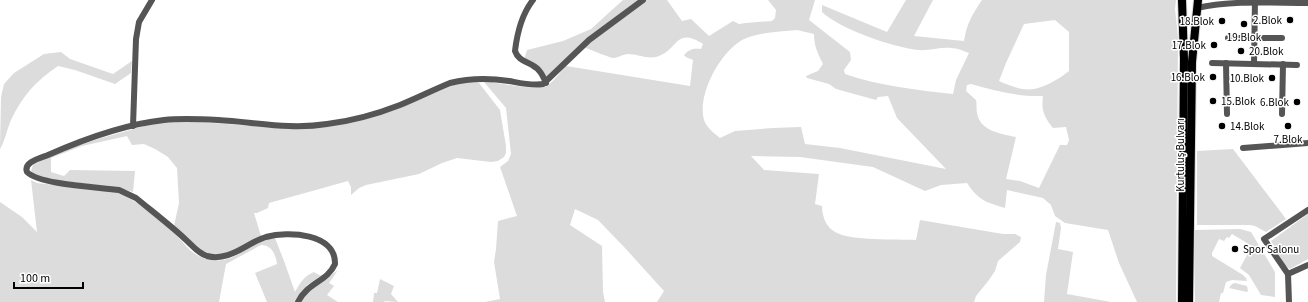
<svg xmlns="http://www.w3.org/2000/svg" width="1308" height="302" viewBox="0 0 1308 302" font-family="'Source Sans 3',sans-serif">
	<rect width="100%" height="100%" fill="#fff"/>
	<g fill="#dcdcdc" fill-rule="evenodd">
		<path d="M 623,0 L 640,0 L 546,80 L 524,60 L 527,50 L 563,41 L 591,29 Z"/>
		<path d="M 647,0 L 667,0 L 682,21 L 691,19 L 709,36 L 733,21 L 739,24 L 746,23 L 772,21 L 775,18 L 776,10 L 768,0 L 815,0 L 809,20 L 850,52 L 851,60 L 844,70 L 845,74 C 880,86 917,90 953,94 L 956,80 L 969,53 C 964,51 957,48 951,48 C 940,47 929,51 918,50 C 892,47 840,29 822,12 L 822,5 L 887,32 L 906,0 L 933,0 L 914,36 L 964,41 C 967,23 972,15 982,0 L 1176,0 L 1175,9 L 1178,37 L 1176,302 L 1137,302 L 1119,263 L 1108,230 L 1065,223 L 1055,216 L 1051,205 L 1043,198 L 1007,190 L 1005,208 C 986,202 979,201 967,183 L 941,185 L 925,191 L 873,167 L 800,157 L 751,156 L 764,170 L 819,174 L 815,204 L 822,206 C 822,216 826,227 835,232 C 850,241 897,239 916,240 L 920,220 L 1003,234 L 1015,234 L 1021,237 L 1020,242 L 998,261 L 995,271 L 989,280 L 976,296 L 974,302 L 657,302 L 664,291 L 625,248 L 598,220 L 575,209 L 570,225 L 602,246 L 603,292 L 605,302 L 485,302 L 500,299 L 494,262 L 496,249 L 498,221 L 517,216 L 500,167 L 508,161 L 511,154 L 506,108 L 484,82 L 486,81 C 498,83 536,91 546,86 C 553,83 560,72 566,66 L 690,86 L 693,60 L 686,57 L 684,55 C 689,49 694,48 701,49 L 703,44 C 674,26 679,51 656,57 C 646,59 637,54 628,54 C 623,54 618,58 613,58 C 611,58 588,49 584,47 ZM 1055,20 L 1069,32 L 1069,71 C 1058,80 1038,92 1023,89 C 1015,88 1006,84 999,81 L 1006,63 L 1024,24 ZM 797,30 L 814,34 C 814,46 818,54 823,64 L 818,71 L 806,76 L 807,78 L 829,84 L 836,89 L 876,100 L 878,97 L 888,96 L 897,118 L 946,169 L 840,148 L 805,144 L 801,127 L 773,128 L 735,131 L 720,138 C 715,134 706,127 704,120 C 697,94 720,53 742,40 C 758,32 779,32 797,30 ZM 971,84 C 995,91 1019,97 1043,96 C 1041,110 1044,117 1053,128 L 1066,127 L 1069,140 L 1067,145 L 1060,145 L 1039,188 L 1020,181 L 1006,179 L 1016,137 C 1001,134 980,131 977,113 C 976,109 977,104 976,100 L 966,91 L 967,85 Z"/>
		<path d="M 61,52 L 70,59 L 113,74 L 132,61 L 131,73 L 115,84 L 75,70 L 58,66 C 35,82 24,94 11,120 C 7,129 5,141 0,149 L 1,97 L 4,84 L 14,73 L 44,54 Z"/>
		<circle cx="1254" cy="79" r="4.5"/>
		<path d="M 476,82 L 479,83 L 500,110 L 506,146 L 506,153 L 504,157 L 498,161 L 491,162 L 457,158 L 442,163 L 419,174 L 366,185 L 359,188 L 351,195 L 351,187 L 348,181 L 269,203 L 268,208 L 257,213 L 254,213 L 261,236 C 248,243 222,260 207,254 C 200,251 181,232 174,226 L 179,203 L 177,168 L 168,157 L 155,149 L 144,144 L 132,145 L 127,136 L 82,146 L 51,158 L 51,172 L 64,176 L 70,170 L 135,171 L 133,192 L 119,188 L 40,178 L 31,171 L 33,165 L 58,152 L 98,139 L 148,125 L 164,122 L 200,122 L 281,128 L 363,120 L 453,84 Z"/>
		<path d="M 1233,149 L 1286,219 L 1266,232 L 1255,226 L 1250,225 L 1197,225 L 1197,151 Z"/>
		<path d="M 31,180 L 37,183 L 115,192 C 136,199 161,220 177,236 C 183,242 189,251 197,255 C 205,260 218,262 227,259 C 232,258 237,255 241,252 C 252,246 262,240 275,238 L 284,261 L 295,292 C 300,283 304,276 314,272 L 321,276 L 307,285 L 295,302 L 267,302 L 255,273 L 277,264 C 276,255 272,245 261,245 L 226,264 L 219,302 L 0,302 L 0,202 L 22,217 L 37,232 Z"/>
		<path d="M 1308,214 L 1308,259 L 1290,269 L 1285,265 L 1271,241 Z"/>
		<path d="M 1056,222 L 1060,223 L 1061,228 L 1058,249 L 1073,252 L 1067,294 L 1111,302 L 1044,302 L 1046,275 Z"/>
		<path d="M 1240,229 L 1251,232 L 1275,272 L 1275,297 L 1261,295 L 1249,275 L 1240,268 L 1252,246 L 1232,234 L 1229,238 L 1227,237 L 1224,241 L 1219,239 L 1212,253 L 1212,256 L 1243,275 L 1246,278 L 1247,281 L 1232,280 L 1226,282 L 1223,293 L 1221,293 L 1219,302 L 1195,302 L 1194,230 Z"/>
		<path d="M 338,270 L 329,283 L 334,286 L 327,295 L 338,302 L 300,302 L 307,291 L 326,279 Z"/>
		<path d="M 380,279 L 394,286 L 391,294 L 398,302 L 385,301 L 384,302 L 373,302 L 374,293 L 377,293 Z"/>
		<path d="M 1235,283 L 1247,286 L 1248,291 L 1247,292 L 1229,288 L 1232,284 Z"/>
	</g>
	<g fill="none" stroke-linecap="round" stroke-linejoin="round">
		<defs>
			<g id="highway">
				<path d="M 1182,302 L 1184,59 L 1182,0"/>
				<path d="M 1189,302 L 1192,62 L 1198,0"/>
			</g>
		</defs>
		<use href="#highway" stroke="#dbdbdb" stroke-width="10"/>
		<g stroke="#555" stroke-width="6">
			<path d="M 533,0 C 522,14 517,34 515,51 C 518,60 525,61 532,65 C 540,69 543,76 546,83"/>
			<path d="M 1197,8 C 1233,0 1272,3 1308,3"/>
			<path d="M 1228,38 L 1282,38"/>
			<path d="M 1212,63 L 1297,65"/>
			<path d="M 1226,63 L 1227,114"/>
			<path d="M 1254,64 L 1255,0"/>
			<path d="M 1282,114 L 1283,64"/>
			<path d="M 133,126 L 136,39 L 139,22 L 152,0"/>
			<path d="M 1243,148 L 1308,143"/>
			<path d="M 1288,274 L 1308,265"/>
			<path d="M 298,302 C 308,282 327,282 335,264 C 336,233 288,231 266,237 C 246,243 230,262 207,256 C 197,253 192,245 185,239 C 170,225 153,212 136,198 L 119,190 C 99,187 40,185 27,172 C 23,162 41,158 48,155 C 82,140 126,124 164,120 C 181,118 201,119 218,120 C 255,122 290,130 327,124 C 352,121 377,114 400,105 C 417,98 433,90 450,83 C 470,78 489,78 509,81 C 520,83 532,86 543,84 L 589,40 L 643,0"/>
			<path d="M 1289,302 L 1288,274 L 1264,239 L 1308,210"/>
		</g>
		<use href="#highway" stroke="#000" stroke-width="8"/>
	</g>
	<g fill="#000" stroke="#fff" stroke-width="1.5">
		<circle cx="1290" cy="20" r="4"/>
		<circle cx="1222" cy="21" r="4"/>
		<circle cx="1244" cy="24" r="4"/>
		<circle cx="1214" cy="45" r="4"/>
		<circle cx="1241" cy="51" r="4"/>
		<circle cx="1213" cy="77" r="4"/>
		<circle cx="1272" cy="78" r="4"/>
		<circle cx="1213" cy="101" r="4"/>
		<circle cx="1297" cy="102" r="4"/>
		<circle cx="1222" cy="126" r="4"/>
		<circle cx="1288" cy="126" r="4"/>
		<circle cx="1235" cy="249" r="4"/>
	</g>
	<g text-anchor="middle" stroke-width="3" stroke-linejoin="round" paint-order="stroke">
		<g font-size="11" fill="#000" stroke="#fff" text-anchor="end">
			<text x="1282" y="24">2.Blok</text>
			<text x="1214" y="25">18.Blok</text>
			<text x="1244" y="41" text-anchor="middle">19.Blok</text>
			<text x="1206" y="49">17.Blok</text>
			<text x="1249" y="55" text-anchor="start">20.Blok</text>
			<text x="1205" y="81">16.Blok</text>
			<text x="1264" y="82">10.Blok</text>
			<text x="1221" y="105" text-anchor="start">15.Blok</text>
			<text x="1289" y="106">6.Blok</text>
			<text x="1230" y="130" text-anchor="start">14.Blok</text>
			<text x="1288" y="143" text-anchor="middle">7.Blok</text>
			<text x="1243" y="253" text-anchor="start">Spor Salonu</text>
		</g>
		<g font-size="11" fill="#000" stroke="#fff">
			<text transform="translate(1180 155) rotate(-90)" y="4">Kurtuluş Bulvarı</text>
		</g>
	</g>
	<path d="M14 282v6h69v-6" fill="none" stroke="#000000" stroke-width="2"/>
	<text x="20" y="282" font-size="12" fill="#000000" stroke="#ffffff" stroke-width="3" paint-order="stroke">100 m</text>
</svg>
